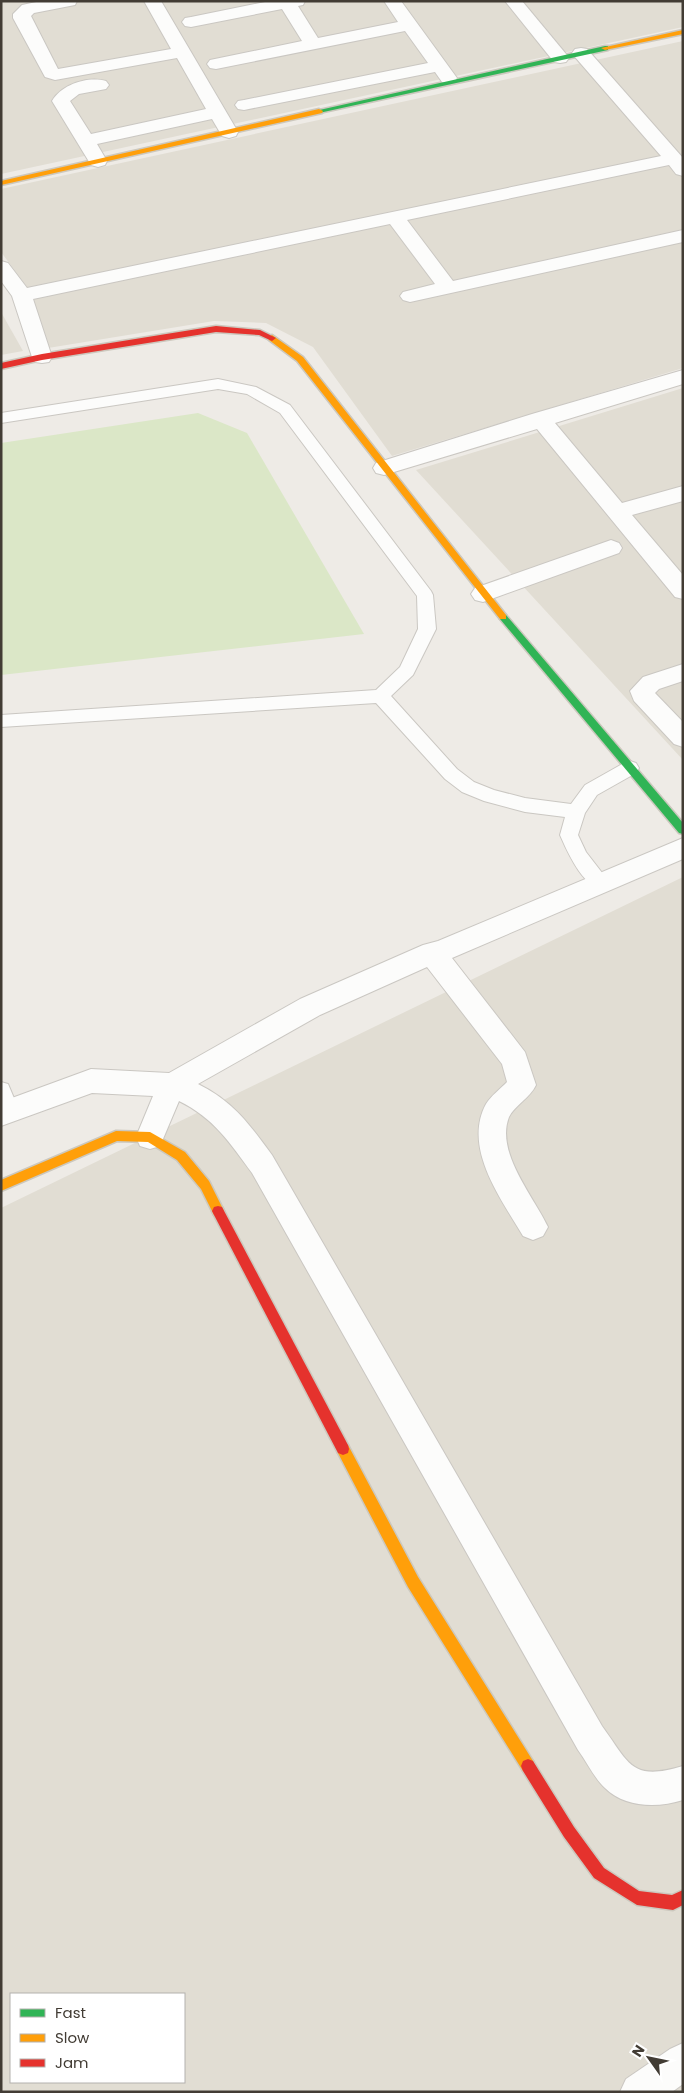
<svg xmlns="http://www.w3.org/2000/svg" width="684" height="2093" viewBox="0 0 684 2093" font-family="Poppins,sans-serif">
	<rect width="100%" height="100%" fill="#eeebe6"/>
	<g fill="#e1ddd3" fill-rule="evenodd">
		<path d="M 1,1 L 683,1 L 683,27 L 1,174 Z"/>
		<path d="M 683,41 L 683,368 L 392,456 L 313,347 L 266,323 L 214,321 L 48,348 L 27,287 L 1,252 L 1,189 Z"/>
		<path d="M 1,312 L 23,351 L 1,355 Z"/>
		<path d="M 683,388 L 683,760 L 416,470 Z"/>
		<path d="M 683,877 L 683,2092 L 1,2092 L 1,1208 ZM 11,1994 L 184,1994 L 184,2082 L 11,2082 Z"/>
	</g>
	<path fill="#dbe7c7" d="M 198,413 L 247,433 L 364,634 L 1,675 L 1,443 Z"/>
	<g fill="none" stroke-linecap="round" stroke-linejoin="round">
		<defs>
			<g id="lane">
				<path d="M 218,379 L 256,387 L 290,405 L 431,591 L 433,595 L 436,629 L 413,675 L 391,696 L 457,769 L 474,782 L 494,790 L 525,798 L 571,804 L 585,785 L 624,763 L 630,761 L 636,763 L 639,768 L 636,773 L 597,795 L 585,813 L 578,835 L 586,852 L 610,883 L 608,888 C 586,895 567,851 560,835 L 565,817 L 525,812 L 484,801 L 462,792 L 445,779 L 376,703 L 1,727 L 1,715 L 376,690 L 400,667 L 418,629 L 417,596 L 280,413 L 247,394 L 218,389 L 1,423 L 1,413 Z"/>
				<path d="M 1,1082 L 8,1084 L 19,1110 L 16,1116 L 9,1119 L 1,1115 Z"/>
			</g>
			<g id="street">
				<path d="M 41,1 L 77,1 L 75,5 L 34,13 L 31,16 L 58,69 L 171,49 L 144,1 L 161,1 L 238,132 L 236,136 L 229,138 L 222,136 L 212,119 L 97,144 L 107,161 L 105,165 L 98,167 L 91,165 L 52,101 C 62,84 88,76 106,81 L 109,85 L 106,89 L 79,94 L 70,101 L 91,134 L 206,109 L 177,58 L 55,80 L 45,77 L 13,18 L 13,14 L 22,5 Z"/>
				<path d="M 270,1 L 305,1 L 303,5 L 298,6 L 318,38 L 398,22 L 384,1 L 401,1 L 457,78 L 454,82 L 448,83 L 442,82 L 435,72 L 244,110 L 238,109 L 235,105 L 238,101 L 244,100 L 428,63 L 405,31 L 216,69 L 210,68 L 207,64 L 210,60 L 302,41 L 282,9 L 191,27 L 185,26 L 182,22 L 185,18 L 191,17 Z"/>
				<path d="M 505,1 L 522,1 L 566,54 L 569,58 L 566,62 L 560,63 L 554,62 Z"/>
				<path d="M 581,48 L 587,49 L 683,158 L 683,176 L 676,174 L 669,165 L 407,220 L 453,281 L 683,230 L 683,242 L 410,302 L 403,300 L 400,296 L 403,292 L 435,284 L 390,224 L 33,299 L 52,357 L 49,362 L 42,363 L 35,362 L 32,357 L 12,296 L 1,281 L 1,261 L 8,263 L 27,288 L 661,156 L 575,57 L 572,53 L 575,49 Z"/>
				<path d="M 683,370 L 683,384 L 555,423 L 622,503 L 683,486 L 683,501 L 632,515 L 683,575 L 683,599 L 675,597 L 537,429 L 384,475 L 376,473 L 373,468 L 376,463 L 532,414 Z"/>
				<path d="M 611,540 L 619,543 L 622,548 L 619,553 L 483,602 L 475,600 L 471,594 L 475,588 Z"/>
				<path d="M 683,664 L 683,681 L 659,689 L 655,693 L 683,722 L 683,747 L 674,744 L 634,701 L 630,691 L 643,677 Z"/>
				<path d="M 683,838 L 683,859 L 452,958 L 525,1052 L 536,1085 C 530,1098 514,1106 509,1117 C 495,1152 534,1197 548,1227 L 543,1236 L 533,1240 L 523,1236 C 502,1200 462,1148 486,1104 C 491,1096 500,1089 507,1082 L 502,1064 L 427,967 L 320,1015 L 198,1084 C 233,1101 250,1125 272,1155 L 602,1726 C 629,1763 631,1782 683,1766 L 683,1800 C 658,1808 625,1808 605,1788 C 594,1778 587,1762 578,1750 L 252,1173 C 230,1143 214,1118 179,1101 L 160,1146 L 150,1149 L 140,1146 L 136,1137 L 153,1096 L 92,1093 L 1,1126 L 1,1102 L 91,1069 L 169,1073 L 300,999 L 423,945 L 438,941 Z"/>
				<path d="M 683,2043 L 683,2084 L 672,2092 L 620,2092 L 626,2079 L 670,2049 Z"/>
			</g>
			<g id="fast">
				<path d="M 605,46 L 608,46 L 608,50 L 319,113 L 315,111 Z"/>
				<path d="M 503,614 L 506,615 L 683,823 L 683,834 L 679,833 L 500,619 L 500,615 Z"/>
			</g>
			<g id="slow">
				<path d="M 683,30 L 683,34 L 605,50 L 601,48 Z"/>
				<path d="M 319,109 L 323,111 L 322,113 L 1,185 L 1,181 Z"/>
				<path d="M 272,335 L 303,357 L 506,615 L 506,619 L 500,619 L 297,361 L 269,340 L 268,338 Z"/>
				<path d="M 116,1131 L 150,1132 L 185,1152 L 209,1181 L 224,1211 L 222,1215 L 218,1216 L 214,1215 L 201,1189 L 177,1160 L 148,1142 L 117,1141 L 1,1191 L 1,1180 Z"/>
				<path d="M 343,1443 L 348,1445 L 418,1577 L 533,1761 L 535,1766 L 533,1771 L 528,1773 L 523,1771 L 408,1587 L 338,1453 L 337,1449 L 338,1445 Z"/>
			</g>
			<g id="jam">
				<path d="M 216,326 L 260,330 L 276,338 L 272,341 L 259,335 L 216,332 L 42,360 L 1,369 L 1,363 L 42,354 Z"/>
				<path d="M 218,1206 L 222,1207 L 348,1445 L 349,1449 L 348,1453 L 343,1455 L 338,1453 L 214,1215 L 212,1211 L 214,1207 Z"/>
				<path d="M 528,1759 L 533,1761 L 574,1827 L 604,1868 L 639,1891 L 672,1895 L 683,1890 L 683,1905 L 673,1910 L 637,1905 L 594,1878 L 564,1837 L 523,1771 L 521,1766 L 523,1761 Z"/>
			</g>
		</defs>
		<use href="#lane" stroke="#cac7c2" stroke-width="2"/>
		<use href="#street" stroke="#cac7c2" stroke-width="2"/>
		<use href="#fast" stroke="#ccc8be" stroke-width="3"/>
		<use href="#slow" stroke="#ccc8be" stroke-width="3"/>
		<use href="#jam" stroke="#ccc8be" stroke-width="3"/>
		<use href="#lane" fill="#fcfcfb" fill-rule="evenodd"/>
		<use href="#street" fill="#fcfcfb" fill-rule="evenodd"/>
		<use href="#fast" fill="#30b455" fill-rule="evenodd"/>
		<use href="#slow" fill="#ff9f0a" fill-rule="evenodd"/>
		<use href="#jam" fill="#e5322d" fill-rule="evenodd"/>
	</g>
	<rect width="684" height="2093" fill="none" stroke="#423c34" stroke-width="5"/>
	<rect x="10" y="1993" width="175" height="90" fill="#ffffff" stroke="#b3b1ae"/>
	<rect x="20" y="2009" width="25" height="8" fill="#30b455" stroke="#b3b1ae"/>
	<text x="55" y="2018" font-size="15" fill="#423c34">Fast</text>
	<rect x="20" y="2034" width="25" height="8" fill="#ff9f0a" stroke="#b3b1ae"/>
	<text x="55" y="2043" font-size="15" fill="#423c34">Slow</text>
	<rect x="20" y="2059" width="25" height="8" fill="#e5322d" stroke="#b3b1ae"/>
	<text x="55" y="2068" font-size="15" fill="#423c34">Jam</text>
	<g transform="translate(649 2058) rotate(303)" stroke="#ffffff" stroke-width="4" paint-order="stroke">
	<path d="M0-4L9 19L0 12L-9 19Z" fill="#423c34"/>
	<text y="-8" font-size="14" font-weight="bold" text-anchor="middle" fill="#423c34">N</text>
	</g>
</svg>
